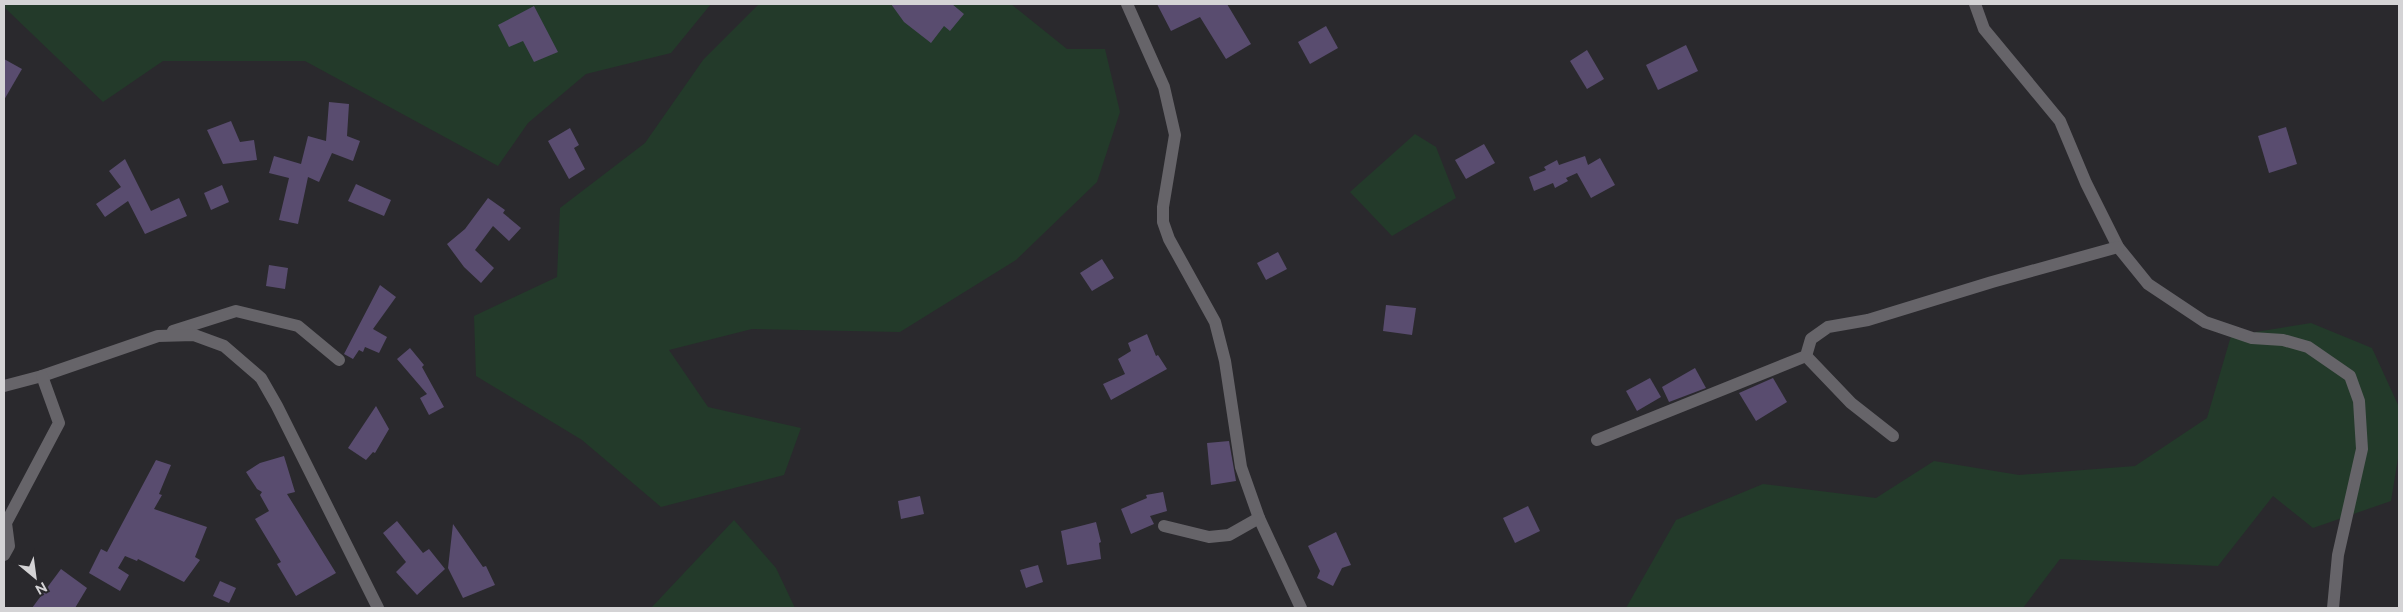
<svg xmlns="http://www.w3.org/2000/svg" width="2403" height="612" viewBox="0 0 2403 612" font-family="Raleway,sans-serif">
	<rect width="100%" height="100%" fill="#2a292d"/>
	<g fill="#233a2a">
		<path d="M 4,4 L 711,4 L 671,53 L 586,74 L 528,123 L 498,166 L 305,61 L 163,61 L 103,102 L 4,7 Z"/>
		<path d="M 759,4 L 1011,4 L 1067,49 L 1105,49 L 1120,112 L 1097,182 L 1016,260 L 900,332 L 752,329 L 669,350 L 708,407 L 801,428 L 784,475 L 661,507 L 582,440 L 476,376 L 474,316 L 557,277 L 560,208 L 645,143 L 703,60 Z"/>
		<path d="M 1415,134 L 1436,147 L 1456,198 L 1392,236 L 1350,192 Z"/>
		<path d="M 2311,323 L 2372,348 L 2399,407 L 2399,452 L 2391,501 L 2313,528 L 2273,496 L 2218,566 L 2060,559 L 2023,608 L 1626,608 L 1676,520 L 1763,484 L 1876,498 L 1934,461 L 2019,475 L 2135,466 L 2207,418 L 2231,336 Z"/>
		<path d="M 734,520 L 776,568 L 795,608 L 651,608 Z"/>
	</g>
	<g fill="#594c6f">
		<path d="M 891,4 L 952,4 L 964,14 L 950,31 L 944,26 L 931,43 L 904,22 Z"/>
		<path d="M 1157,4 L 1227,4 L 1251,44 L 1226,59 L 1200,17 L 1171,31 Z"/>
		<path d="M 534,6 L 558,52 L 534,62 L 523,41 L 509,47 L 498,25 Z"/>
		<path d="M 1326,26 L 1338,48 L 1310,64 L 1298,42 Z"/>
		<path d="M 1686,45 L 1698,71 L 1658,90 L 1646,65 Z"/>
		<path d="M 1587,50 L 1604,79 L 1587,89 L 1570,61 Z"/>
		<path d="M 4,59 L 22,69 L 4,100 Z"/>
		<path d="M 329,102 L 349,104 L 347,136 L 360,141 L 353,161 L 332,153 L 319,182 L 308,177 L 298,224 L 279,220 L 289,178 L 269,173 L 274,156 L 301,164 L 308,136 L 326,141 Z"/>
		<path d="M 231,121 L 240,142 L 254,140 L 257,160 L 223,164 L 207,130 Z"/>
		<path d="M 2286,127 L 2297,164 L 2269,173 L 2258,136 Z"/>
		<path d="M 570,128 L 579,145 L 574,148 L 585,169 L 569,179 L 548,141 Z"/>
		<path d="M 1484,144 L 1495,163 L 1466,179 L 1455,160 Z"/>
		<path d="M 1585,156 L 1588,165 L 1600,158 L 1615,185 L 1591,198 L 1577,173 L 1566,178 L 1568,181 L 1555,188 L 1553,183 L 1534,191 L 1529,177 L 1546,170 L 1544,167 L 1557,160 L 1559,165 Z"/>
		<path d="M 125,159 L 151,211 L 179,198 L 187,216 L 145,234 L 128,201 L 105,217 L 96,204 L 121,187 L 109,171 Z"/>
		<path d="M 356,184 L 391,200 L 384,216 L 348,201 Z"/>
		<path d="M 222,185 L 229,202 L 211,210 L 204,193 Z"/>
		<path d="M 488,198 L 505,210 L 503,213 L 521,228 L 509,241 L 493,226 L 475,250 L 494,268 L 481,283 L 464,267 L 447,244 L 465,229 Z"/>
		<path d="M 1278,252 L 1287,269 L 1266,280 L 1257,263 Z"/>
		<path d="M 1102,259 L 1114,278 L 1092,291 L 1080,273 Z"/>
		<path d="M 269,265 L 288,268 L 285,289 L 266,286 Z"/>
		<path d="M 380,285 L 396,297 L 373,329 L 387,337 L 379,353 L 365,347 L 363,352 L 359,350 L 353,359 L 344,354 Z"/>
		<path d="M 1386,305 L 1416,308 L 1412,335 L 1383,331 Z"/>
		<path d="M 1147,334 L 1156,356 L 1158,355 L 1167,369 L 1111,400 L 1103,384 L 1125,374 L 1118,359 L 1131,351 L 1128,343 Z"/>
		<path d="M 410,348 L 424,365 L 422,367 L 444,407 L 429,415 L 420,398 L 427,394 L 397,359 Z"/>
		<path d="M 1695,368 L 1706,388 L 1669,402 L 1662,387 Z"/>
		<path d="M 1650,378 L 1661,397 L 1637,411 L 1626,391 Z"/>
		<path d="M 1773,378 L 1787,402 L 1756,421 L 1739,393 Z"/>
		<path d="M 376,406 L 389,429 L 375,453 L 373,452 L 366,460 L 348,448 Z"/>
		<path d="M 1229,441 L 1236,481 L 1211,485 L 1207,443 Z"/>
		<path d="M 284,456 L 295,492 L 287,494 L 336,573 L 296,596 L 277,564 L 281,562 L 255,519 L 269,511 L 260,495 L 262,492 L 257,489 L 246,472 L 260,463 Z"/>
		<path d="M 156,460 L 171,465 L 159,494 L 162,495 L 154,509 L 207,527 L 195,557 L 200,560 L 184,582 L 138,559 L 137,561 L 125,556 L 118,568 L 129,575 L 120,591 L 89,573 L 101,549 L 107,552 Z"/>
		<path d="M 1163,492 L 1167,511 L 1150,516 L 1154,524 L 1131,534 L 1121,509 L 1147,498 L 1146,495 Z"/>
		<path d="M 920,496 L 924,514 L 901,519 L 898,501 Z"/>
		<path d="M 1528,506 L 1540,531 L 1515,543 L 1503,518 Z"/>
		<path d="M 397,521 L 423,553 L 429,549 L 445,569 L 417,595 L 396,572 L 406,562 L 383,533 Z"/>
		<path d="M 1096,522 L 1101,542 L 1099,543 L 1101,559 L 1067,565 L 1061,531 Z"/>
		<path d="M 453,524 L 483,567 L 486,566 L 495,585 L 463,598 L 448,568 Z"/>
		<path d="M 1336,532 L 1351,565 L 1342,568 L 1333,586 L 1317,578 L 1320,571 L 1308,546 Z"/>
		<path d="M 1038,565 L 1043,582 L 1026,588 L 1020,570 Z"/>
		<path d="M 61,569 L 87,588 L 75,608 L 32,608 Z"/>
		<path d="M 220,581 L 236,588 L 229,603 L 213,596 Z"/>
	</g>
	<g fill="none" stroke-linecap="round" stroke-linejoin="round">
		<g stroke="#666469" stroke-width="12">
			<path d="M 1127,4 L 1164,87 L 1175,135 L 1163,207 L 1163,222 L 1169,239 L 1215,322 L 1225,361 L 1241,467 L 1259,518 L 1301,608"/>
			<path d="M 1975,4 L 1984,29 L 2060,121 L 2086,183 L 2118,247 L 2148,284 L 2205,322 L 2252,338 L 2283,340 L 2308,347 L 2350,376 L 2359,401 L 2362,449 L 2338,555 L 2333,608"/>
			<path d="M 173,331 L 236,311 L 298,326 L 339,360"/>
			<path d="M 1806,356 L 1851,403 L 1893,436"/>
			<path d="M 4,386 L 42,376 L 158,336 L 194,335 L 224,346 L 261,378 L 277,406 L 378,608"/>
			<path d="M 1597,440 L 1806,356 L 1811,339 L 1828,327 L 1868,320 L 1992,282 L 2118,247"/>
			<path d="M 1164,526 L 1209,537 L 1229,535 L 1259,518"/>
			<path d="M 4,555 L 9,546 L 6,523 L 59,423 L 42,376"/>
		</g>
	</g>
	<rect width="2403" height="612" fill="none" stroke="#d4d3d5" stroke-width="10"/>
	<g transform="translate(35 577) rotate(151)" stroke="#2a292d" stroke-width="4" paint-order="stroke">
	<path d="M0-4L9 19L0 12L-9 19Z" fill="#d4d3d5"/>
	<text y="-8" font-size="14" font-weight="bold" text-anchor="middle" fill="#d4d3d5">N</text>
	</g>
</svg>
